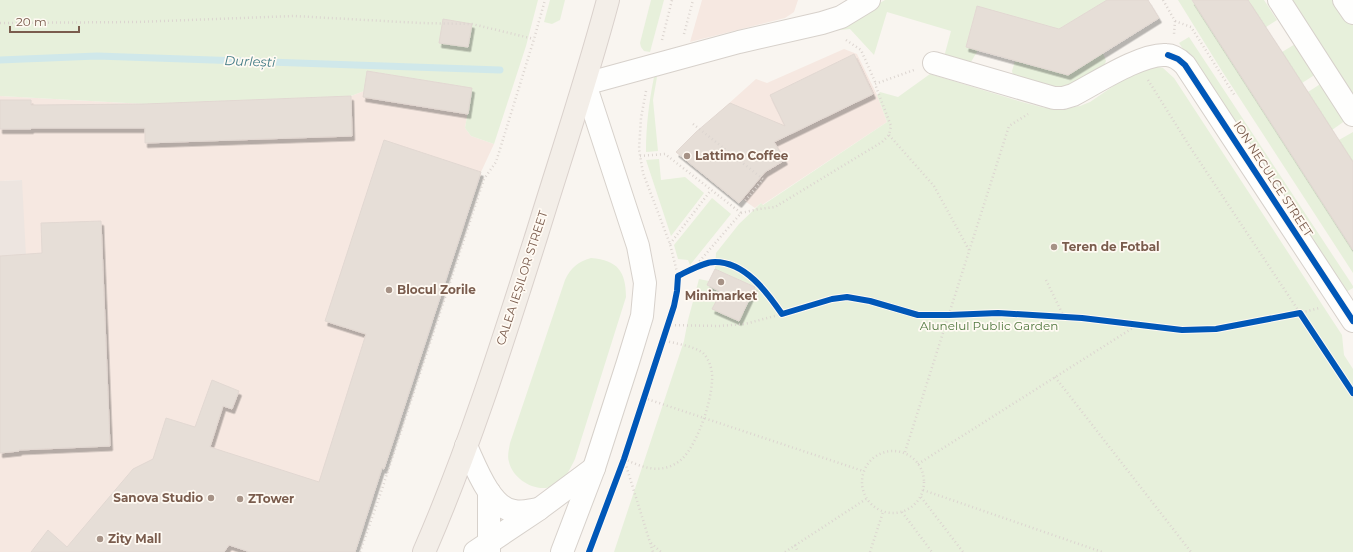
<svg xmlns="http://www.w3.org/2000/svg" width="1353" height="552" viewBox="0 0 1353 552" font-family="Montserrat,sans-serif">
	<defs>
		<filter id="shadow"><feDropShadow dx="2.5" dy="4.5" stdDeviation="0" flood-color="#0004"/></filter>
	</defs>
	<rect width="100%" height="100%" fill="#f9f5f0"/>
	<g fill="#f6e8e1">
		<path d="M 702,0 L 798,0 L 794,12 L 785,18 L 690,42 Z"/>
		<path d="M 844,49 L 857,54 L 877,95 L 887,122 L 762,205 L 761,203 L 755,208 L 742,199 L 739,203 L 676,152 L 697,132 L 756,79 L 767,83 Z"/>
		<path d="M 367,71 L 472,88 L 465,128 L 471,136 L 494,144 L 481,172 L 384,469 L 382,469 L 355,552 L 0,552 L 0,372 L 21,180 L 0,181 L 0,96 L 144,104 L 351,96 L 364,91 Z"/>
	</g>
	<path fill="#ede5e0" d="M 22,180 L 32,370 L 0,372 L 0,181 Z"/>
	<g fill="#e7f0db">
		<path d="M 0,0 L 538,0 L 526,46 L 494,144 L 471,136 L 465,128 L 472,88 L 368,71 L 364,91 L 351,96 L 144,104 L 0,96 Z"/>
		<path d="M 550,0 L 565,0 L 560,20 L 552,24 L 544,22 Z"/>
		<path d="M 651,0 L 664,0 L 650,52 L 644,51 L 641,47 L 640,43 Z"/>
		<path d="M 885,0 L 1107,0 L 1059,29 L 977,7 L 966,47 L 978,50 L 971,62 L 944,57 L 951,31 L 887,12 L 874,55 L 850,29 L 831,31 Z"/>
		<path d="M 1178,0 L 1192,0 L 1353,250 L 1353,273 L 1222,71 Z"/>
		<path d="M 1248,0 L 1264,0 L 1277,20 L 1266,27 Z"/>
		<path d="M 1286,0 L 1353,0 L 1353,103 Z"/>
		<path d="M 1189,37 L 1353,286 L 1353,288 L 1346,292 L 1343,292 L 1179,43 Z"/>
		<path d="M 1297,43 L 1316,74 L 1302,83 L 1282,52 Z"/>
		<path d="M 1103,53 L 1106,61 L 1104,66 C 1095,71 1086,80 1076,84 C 1054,93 1034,82 1013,75 L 1012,71 L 1015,61 L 1068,75 Z"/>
		<path d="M 1153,66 L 1163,68 L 1174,78 L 1342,335 L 1344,355 L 1353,369 L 1353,552 L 614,552 L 684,341 L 688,320 L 699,279 L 709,281 L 707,285 L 721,292 L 713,309 L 739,321 L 755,287 L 715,269 L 716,253 L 739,224 L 761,203 L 763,205 L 887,122 L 877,95 L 880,92 L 898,97 L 930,74 L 1022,102 L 1045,108 L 1069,108 L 1080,106 L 1090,102 L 1134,72 Z"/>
		<path d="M 654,77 L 657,77 L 653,100 L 658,151 L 646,152 C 646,126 649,102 654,77 Z"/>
		<path d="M 1322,83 L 1346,120 L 1332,130 L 1308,92 Z"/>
		<path d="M 1353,132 L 1353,162 L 1339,140 Z"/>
		<path d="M 659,159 L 661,180 L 685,177 L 704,193 L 671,236 L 646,160 Z"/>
		<path d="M 712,198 L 731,214 L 690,265 L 688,260 L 678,259 L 674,245 Z"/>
		<path d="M 591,258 C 618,260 626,272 626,297 L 575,459 C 571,467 568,474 562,480 C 545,498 514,483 509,462 C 507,456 509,449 510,443 L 565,280 C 571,267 578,262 591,258 Z"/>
	</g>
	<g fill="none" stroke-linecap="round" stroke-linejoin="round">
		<path stroke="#d0e8ea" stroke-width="7" d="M 0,60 L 97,56 L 500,70"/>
	</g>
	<g fill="#e6ded7" stroke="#e2d8d2" filter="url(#shadow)">
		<path d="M 1107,0 L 1148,0 L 1159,18 L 1068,75 L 966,47 L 977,6 L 1059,29 Z"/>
		<path d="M 1192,0 L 1248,0 L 1282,52 L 1353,162 L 1353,250 Z"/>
		<path d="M 443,19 L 472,24 L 468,47 L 439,43 Z"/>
		<path d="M 854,54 L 873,94 L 774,142 L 785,160 L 765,172 L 739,203 L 676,152 L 696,132 L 730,103 L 785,126 L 770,95 Z"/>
		<path d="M 367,71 L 472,88 L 468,114 L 363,97 Z"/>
		<path d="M 351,96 L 352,136 L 145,143 L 145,128 L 31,128 L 31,129 L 0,129 L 0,100 L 31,100 L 31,105 L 144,104 Z"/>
		<path d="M 384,140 L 481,172 L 384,469 L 382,468 L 355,552 L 250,552 L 229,545 L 224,552 L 31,552 L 48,530 L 67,547 L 133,469 L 153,459 L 166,418 L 195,427 L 212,380 L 239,391 L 232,409 L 223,406 L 210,447 L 319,482 L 366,334 L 325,321 Z"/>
		<path d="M 101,221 L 110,446 L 19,450 L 19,451 L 0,453 L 0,256 L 42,253 L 41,223 Z"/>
		<path d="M 715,269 L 755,287 L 739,321 L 712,309 L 721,292 L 707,285 Z"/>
	</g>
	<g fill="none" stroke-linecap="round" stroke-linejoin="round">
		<defs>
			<g id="minor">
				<path d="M 1279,0 L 1353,115"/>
				<path d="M 1344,0 L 1353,13"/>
				<path d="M 934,63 L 1054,98 L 1063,98 L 1073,95 C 1096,83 1142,53 1166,55 C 1174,55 1180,60 1185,65 L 1353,321"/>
				<path d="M 466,446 C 475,465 490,508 514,511 C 522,513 531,510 539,509"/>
				<path d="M 489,492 L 489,552"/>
				<path d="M 475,552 L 539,509 L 594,468"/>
				<path d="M 562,552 L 594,468 L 628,362 L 642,316 L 645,283 L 638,246 L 585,84 L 739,42 L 822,23 L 841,17 L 869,0"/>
			</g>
			<path id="major" d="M 424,552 C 469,449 503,341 537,234 C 561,156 587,79 608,0"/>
		</defs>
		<use href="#minor" stroke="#d7d1cb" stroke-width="24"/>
		<use href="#major" stroke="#dad1cc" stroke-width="24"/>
		<g stroke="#dcd5d0" stroke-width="2.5" stroke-dasharray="1 3" stroke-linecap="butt">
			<path d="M 1163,0 L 1175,21 L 1174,34"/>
			<path d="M 1175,21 L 1191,27 L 1235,96"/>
			<path d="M 0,23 L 137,22 L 294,16 L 420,23 L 472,24 L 534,39"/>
			<path d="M 684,34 L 693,0"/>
			<path d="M 662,40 L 672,0"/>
			<path d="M 846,40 L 861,50 L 876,84"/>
			<path d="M 1148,80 L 1190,147 L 1300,313 L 1319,308"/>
			<path d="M 646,91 L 641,118 L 639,149 L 643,173 L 670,244 L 678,276"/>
			<path d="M 693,124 L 763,179 L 745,201"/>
			<path d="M 889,135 L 934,186 L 969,250"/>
			<path d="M 640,156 L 665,154 L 741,213 L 692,270"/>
			<path d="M 741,213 L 759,209 L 775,207 L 882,142 L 889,135 L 891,126 L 875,84 L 914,70"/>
			<path d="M 670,244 L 711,190"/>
			<path d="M 1046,280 L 1064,317"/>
			<path d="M 667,325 L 719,326 L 745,324 L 782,314"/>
			<path d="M 1055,377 L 1191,552"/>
			<path d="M 644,398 L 863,471"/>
			<circle cx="893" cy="482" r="31"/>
			<path d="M 905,452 L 1009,126 L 1028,114"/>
			<path d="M 624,459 C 638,465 652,472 668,467 C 674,465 679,462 683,458 C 698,442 711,403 712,381 C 713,372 710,360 703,353 C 694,346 673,343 662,340"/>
			<path d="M 624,459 L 653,552"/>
			<path d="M 918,464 L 1139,324"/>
			<path d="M 923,490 L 1102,552"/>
			<path d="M 921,497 L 963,552"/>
			<path d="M 902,512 L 932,552"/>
			<path d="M 651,543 L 661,552"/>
			<path d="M 795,545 L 798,552"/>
			<path d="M 360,552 L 381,492 L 484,179 L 496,162 L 534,39 L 545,0"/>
			<path d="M 785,552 L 866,499"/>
			<path d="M 870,552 L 883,512"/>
		</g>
		<use href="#minor" stroke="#fefefd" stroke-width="22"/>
		<use href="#major" stroke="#f3eee8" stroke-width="22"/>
		<defs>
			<g id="cycleway">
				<path d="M 1168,55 L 1178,59 L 1185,65 L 1353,321"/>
				<path d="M 589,552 L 624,459 L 674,306 L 677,291 L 678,276 C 689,271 703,262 715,262 C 745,262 767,292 782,314 L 832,299 L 847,297 L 870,301 L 918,315 L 949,315 L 998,313 L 1082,318 L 1182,330 L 1216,329 L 1300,313 L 1353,393"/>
			</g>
		</defs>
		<use href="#cycleway" stroke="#fffaf3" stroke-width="8"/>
		<use href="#cycleway" stroke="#0057b8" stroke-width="6"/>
	</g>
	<g fill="#a69286" stroke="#fffaf3" stroke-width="1.5">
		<circle cx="687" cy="156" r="4"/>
		<circle cx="1054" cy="247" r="4"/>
		<circle cx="721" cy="282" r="4"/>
		<circle cx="389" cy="290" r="4"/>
		<circle cx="211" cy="498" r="4"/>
		<circle cx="240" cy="499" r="4"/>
		<circle cx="100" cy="539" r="4"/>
	</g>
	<g text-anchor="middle" stroke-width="3.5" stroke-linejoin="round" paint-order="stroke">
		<g font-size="12" font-weight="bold" fill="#7a5c4d" stroke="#fffaf3" text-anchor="start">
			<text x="695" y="160">Lattimo Coffee</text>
			<text x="1062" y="251">Teren de Fotbal</text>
			<text x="397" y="294">Blocul Zorile</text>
			<text x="721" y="300" text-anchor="middle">Minimarket</text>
			<text x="203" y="502" text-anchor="end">Sanova Studio</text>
			<text x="248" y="503">ZTower</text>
			<text x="108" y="543">Zity Mall</text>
		</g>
		<g font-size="12" fill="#7a5c4d" stroke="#fffaf3">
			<text transform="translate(1273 179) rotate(57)" y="4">ION NECULCE STREET</text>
			<text transform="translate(522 278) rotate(-72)" y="4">CALEA IEȘILOR STREET</text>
		</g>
		<g font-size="12" fill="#537a41" stroke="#fffaf3">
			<text x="989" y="330">Alunelul Public Garden</text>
		</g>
		<g font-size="13" font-style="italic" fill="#437c86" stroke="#fffaf3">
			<text transform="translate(250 61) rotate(2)" y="5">Durlești</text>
		</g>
	</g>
	<path d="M10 26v6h69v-6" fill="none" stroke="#7a5c4d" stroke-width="2"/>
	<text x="16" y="26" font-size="12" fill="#7a5c4d" stroke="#fffaf3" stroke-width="3" paint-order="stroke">20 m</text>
</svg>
